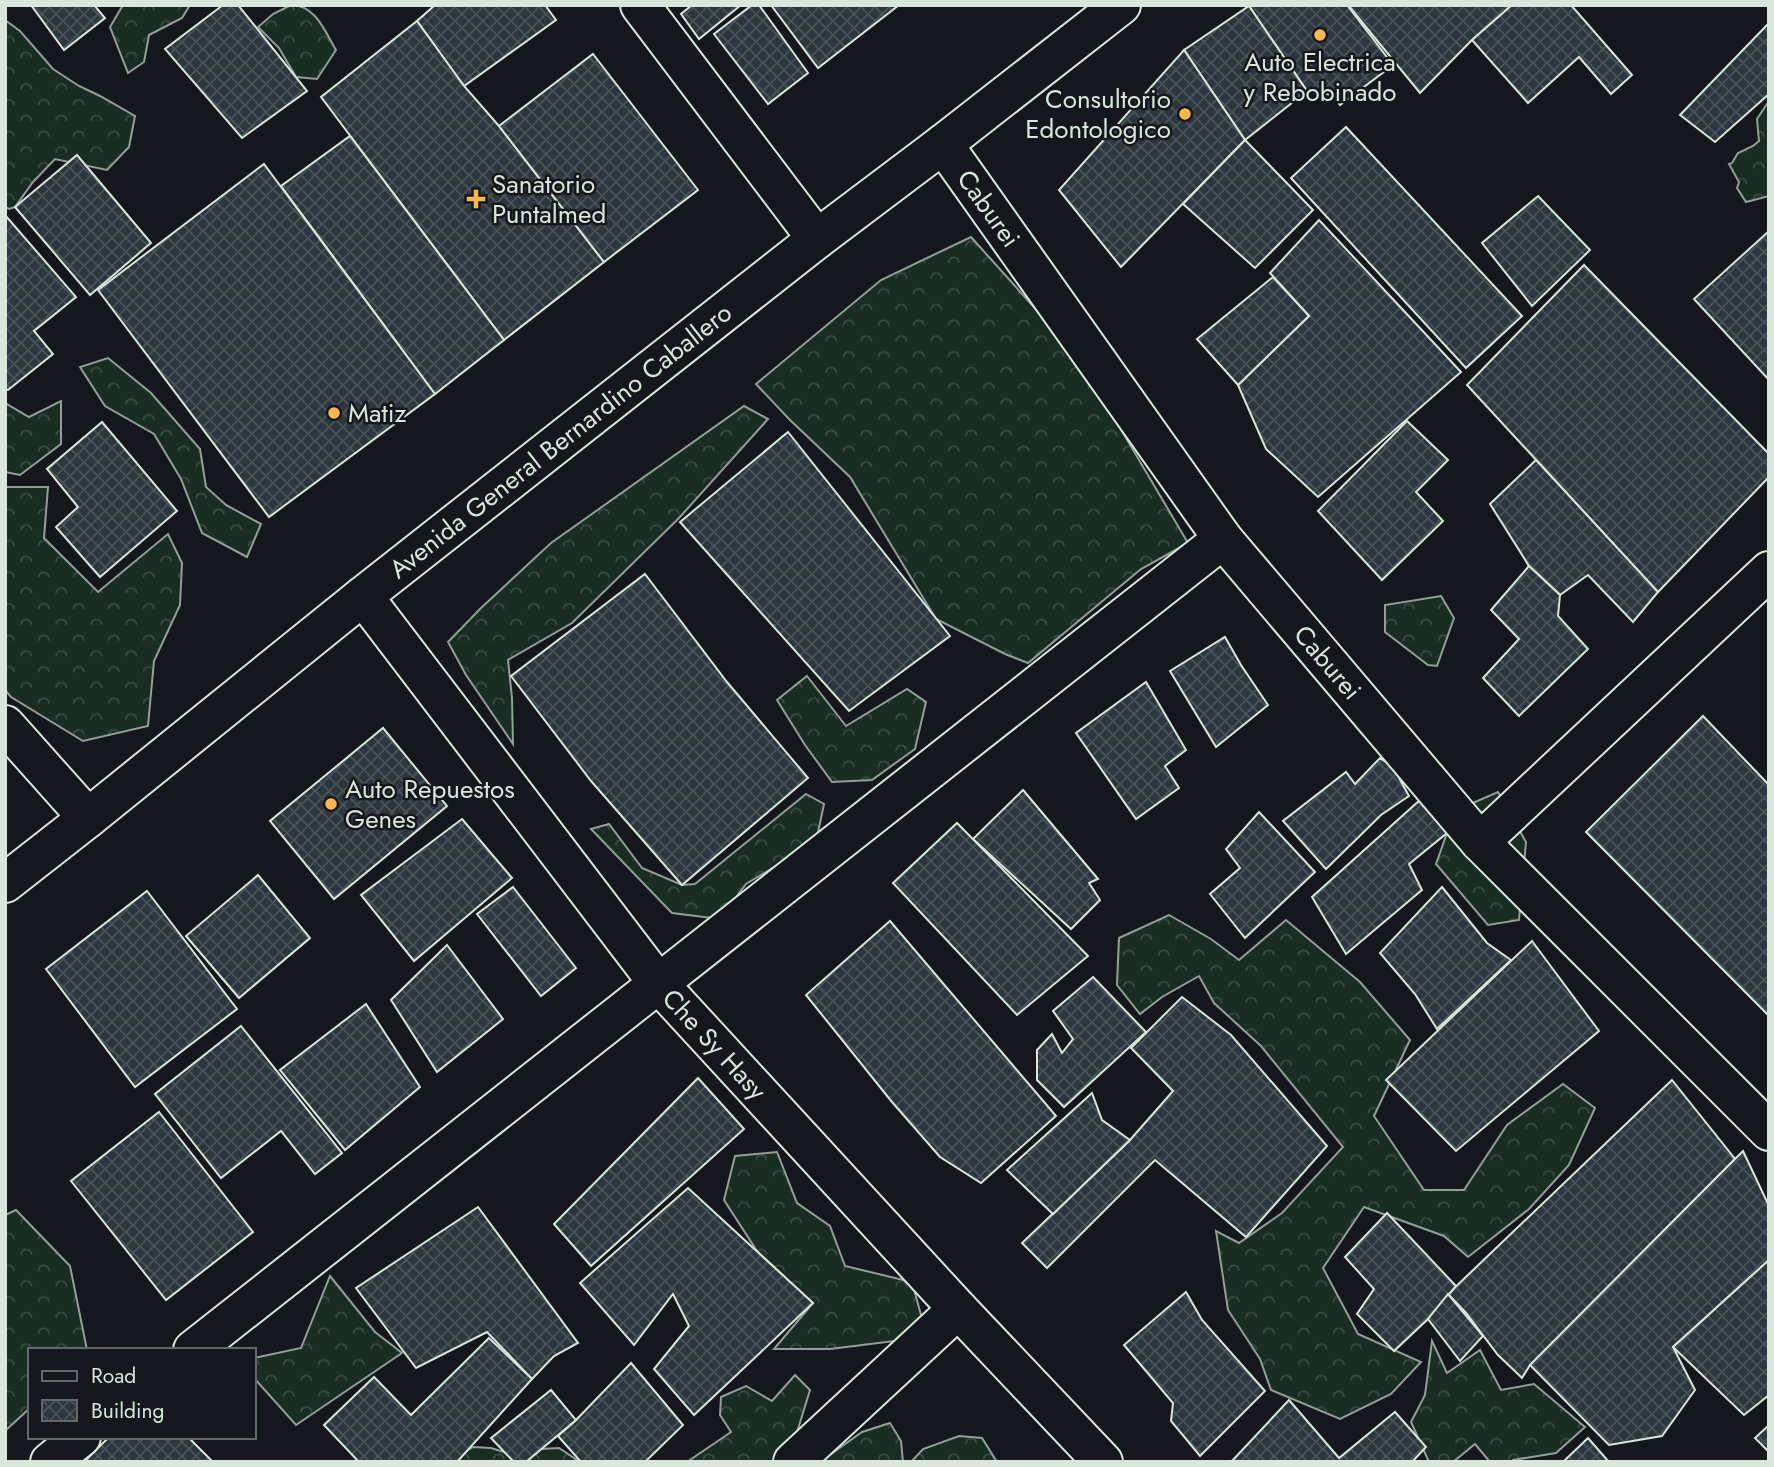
<svg xmlns="http://www.w3.org/2000/svg" width="1774" height="1467" viewBox="0 0 1774 1467" font-family="Jost,sans-serif">
	<defs>
		<pattern id="forest-crowns" width="20" height="18" patternUnits="userSpaceOnUse" patternTransform="scale(1.75)"><rect width="20" height="18" fill="#1a2d24"/><path d="M2 6a3 3 0 1 1 6 0M12 15a3 3 0 1 1 6 0" fill="none" stroke="#3b4b43"/></pattern>
		<pattern id="building-cross-hatch" width="8" height="8" patternUnits="userSpaceOnUse" patternTransform="scale(1.75)"><rect width="8" height="8" fill="#2c363c"/><path d="M0 0l8 8M0 8l8-8" fill="none" stroke="#4a5358"/></pattern>
	</defs>
	<rect width="100%" height="100%" fill="#14181c"/>
	<g fill="url(#forest-crowns)" stroke="#939e99" stroke-width="2">
		<path d="M 123,5 L 190,5 L 182,18 L 149,35 L 144,62 L 128,73 L 110,27 Z"/>
		<path d="M 291,5 C 316,5 325,32 336,50 L 317,79 L 296,77 L 279,48 L 258,27 L 273,14 Z"/>
		<path d="M 5,20 L 20,31 L 53,69 L 79,86 L 100,96 L 135,116 L 129,147 L 107,170 L 55,159 L 33,182 L 15,207 L 9,209 L 5,207 Z"/>
		<path d="M 1769,101 L 1769,196 L 1746,202 L 1737,188 L 1739,182 L 1729,164 L 1732,163 L 1738,153 L 1753,146 L 1759,141 L 1757,119 Z"/>
		<path d="M 971,237 L 1041,315 L 1119,426 L 1188,543 L 1141,569 L 1028,663 L 1005,654 L 936,619 L 850,477 L 790,420 L 756,384 L 881,280 Z"/>
		<path d="M 108,358 L 151,393 L 200,449 L 206,487 L 226,505 L 261,524 L 247,557 L 202,533 L 181,479 L 154,434 L 105,406 L 80,367 Z"/>
		<path d="M 61,401 L 61,444 L 20,475 L 5,472 L 5,403 L 29,417 Z"/>
		<path d="M 744,406 L 768,419 L 679,518 L 572,623 L 508,660 L 512,698 L 513,744 L 466,675 L 448,642 L 481,608 L 551,543 Z"/>
		<path d="M 5,487 L 48,487 L 44,538 L 98,592 L 168,534 L 182,563 L 180,605 L 154,661 L 148,726 L 83,741 L 11,697 L 5,690 Z"/>
		<path d="M 1441,596 L 1454,618 L 1437,666 L 1428,665 L 1385,632 L 1385,605 Z"/>
		<path d="M 807,676 L 846,726 L 907,689 L 926,702 L 915,749 L 872,780 L 832,782 L 805,745 L 777,700 Z"/>
		<path d="M 1498,792 L 1526,842 L 1519,920 L 1488,925 L 1436,864 L 1447,833 L 1436,819 Z"/>
		<path d="M 806,794 L 824,804 L 816,842 L 746,884 L 720,919 L 672,913 L 591,829 L 609,824 L 642,868 L 682,885 L 695,884 Z"/>
		<path d="M 1169,915 L 1211,939 L 1239,960 L 1286,920 L 1360,982 L 1410,1040 L 1374,1116 L 1424,1190 L 1464,1190 L 1507,1125 L 1563,1084 L 1595,1108 L 1569,1165 L 1529,1209 L 1468,1257 L 1444,1236 L 1364,1207 L 1323,1268 L 1358,1334 L 1421,1362 L 1391,1394 L 1340,1419 L 1271,1390 L 1260,1359 L 1228,1310 L 1216,1231 L 1239,1243 L 1282,1213 L 1343,1147 L 1261,1046 L 1214,1003 L 1199,976 L 1162,997 L 1140,1014 L 1117,985 L 1119,938 Z"/>
		<path d="M 777,1152 L 797,1203 L 830,1226 L 845,1266 L 912,1282 L 927,1337 L 830,1349 L 774,1349 L 813,1303 L 757,1251 L 724,1200 L 735,1156 Z"/>
		<path d="M 16,1210 L 70,1266 L 87,1350 L 30,1350 L 30,1408 L 5,1431 L 5,1215 Z"/>
		<path d="M 330,1276 L 375,1332 L 402,1353 L 296,1425 L 254,1378 L 254,1358 L 301,1348 Z"/>
		<path d="M 1432,1341 L 1447,1373 L 1480,1350 L 1501,1390 L 1534,1384 L 1585,1427 L 1556,1453 L 1513,1460 L 1512,1462 L 1490,1462 L 1475,1444 L 1453,1462 L 1429,1462 L 1411,1422 L 1425,1395 Z"/>
		<path d="M 795,1375 L 810,1390 L 794,1442 L 777,1462 L 687,1462 L 731,1432 L 720,1415 L 721,1397 L 746,1386 L 772,1401 Z"/>
		<path d="M 890,1423 L 901,1441 L 903,1462 L 820,1462 L 862,1432 Z"/>
		<path d="M 959,1436 L 982,1438 L 997,1462 L 911,1462 L 923,1449 Z"/>
		<path d="M 473,1447 L 491,1448 L 517,1456 L 541,1449 L 559,1448 L 580,1462 L 448,1462 Z"/>
	</g>
	<g fill="url(#building-cross-hatch)" stroke="#d8e6dc" stroke-width="2">
		<path d="M 31,5 L 94,5 L 105,18 L 64,50 Z"/>
		<path d="M 223,5 L 238,5 L 307,91 L 242,138 L 165,49 Z"/>
		<path d="M 435,5 L 545,5 L 556,20 L 464,86 L 417,21 Z"/>
		<path d="M 692,5 L 741,5 L 699,39 L 681,14 Z"/>
		<path d="M 752,5 L 759,5 L 808,73 L 768,104 L 714,34 Z"/>
		<path d="M 771,5 L 899,5 L 818,68 Z"/>
		<path d="M 1347,5 L 1393,65 L 1340,105 L 1333,95 L 1307,91 L 1249,6 Z"/>
		<path d="M 1348,5 L 1512,5 L 1472,40 L 1420,93 Z"/>
		<path d="M 1512,5 L 1571,5 L 1632,75 L 1611,94 L 1579,57 L 1528,103 L 1472,40 Z"/>
		<path d="M 1249,6 L 1307,91 L 1245,140 L 1184,50 Z"/>
		<path d="M 417,21 L 464,86 L 499,126 L 604,262 L 504,340 L 321,97 Z"/>
		<path d="M 1769,23 L 1769,94 L 1715,142 L 1680,115 Z"/>
		<path d="M 1184,50 L 1245,140 L 1121,267 L 1059,190 Z"/>
		<path d="M 593,54 L 698,190 L 604,262 L 499,126 Z"/>
		<path d="M 1346,127 L 1522,316 L 1466,368 L 1291,178 Z"/>
		<path d="M 350,136 L 504,340 L 435,394 L 281,186 Z"/>
		<path d="M 1245,140 L 1313,210 L 1255,268 L 1183,204 Z"/>
		<path d="M 77,155 L 151,243 L 90,295 L 15,207 Z"/>
		<path d="M 264,164 L 435,394 L 269,517 L 98,290 Z"/>
		<path d="M 1538,196 L 1590,250 L 1532,306 L 1482,243 Z"/>
		<path d="M 5,215 L 76,297 L 34,331 L 53,354 L 8,390 L 5,389 Z"/>
		<path d="M 1319,220 L 1461,372 L 1318,497 L 1266,449 L 1238,385 L 1309,316 L 1270,273 Z"/>
		<path d="M 1769,231 L 1769,380 L 1694,299 Z"/>
		<path d="M 1584,265 L 1769,454 L 1769,477 L 1658,592 L 1467,385 Z"/>
		<path d="M 1273,277 L 1309,316 L 1238,385 L 1197,339 Z"/>
		<path d="M 1407,421 L 1448,460 L 1416,492 L 1443,521 L 1382,580 L 1318,511 Z"/>
		<path d="M 102,422 L 177,511 L 100,577 L 56,527 L 78,507 L 47,469 Z"/>
		<path d="M 788,432 L 950,636 L 849,711 L 680,522 Z"/>
		<path d="M 1536,460 L 1658,592 L 1633,622 L 1588,575 L 1560,595 L 1529,566 L 1490,504 Z"/>
		<path d="M 1529,566 L 1560,595 L 1558,616 L 1588,649 L 1519,716 L 1483,678 L 1519,639 L 1491,610 Z"/>
		<path d="M 645,574 L 727,682 L 808,778 L 682,885 L 591,781 L 511,676 Z"/>
		<path d="M 1225,637 L 1241,665 L 1268,705 L 1216,747 L 1170,671 Z"/>
		<path d="M 1146,682 L 1186,750 L 1165,766 L 1179,788 L 1136,819 L 1076,733 Z"/>
		<path d="M 1703,716 L 1769,785 L 1769,1016 L 1586,832 Z"/>
		<path d="M 383,728 L 447,806 L 334,899 L 270,821 Z"/>
		<path d="M 1380,758 L 1393,767 L 1409,796 L 1381,815 L 1326,869 L 1283,821 L 1346,772 L 1355,784 Z"/>
		<path d="M 1023,790 L 1098,879 L 1089,883 L 1100,900 L 1071,929 L 973,839 Z"/>
		<path d="M 1420,800 L 1447,833 L 1409,864 L 1422,890 L 1346,954 L 1312,897 Z"/>
		<path d="M 1259,812 L 1315,872 L 1245,938 L 1210,894 L 1240,868 L 1226,849 Z"/>
		<path d="M 462,819 L 512,878 L 414,961 L 361,895 Z"/>
		<path d="M 957,823 L 1088,956 L 1017,1015 L 893,883 Z"/>
		<path d="M 258,875 L 310,938 L 239,998 L 186,936 Z"/>
		<path d="M 513,887 L 576,968 L 541,996 L 477,914 Z"/>
		<path d="M 1442,887 L 1487,943 L 1511,960 L 1437,1029 L 1415,994 L 1380,953 Z"/>
		<path d="M 147,891 L 237,1009 L 135,1087 L 46,969 Z"/>
		<path d="M 890,921 L 1056,1116 L 981,1183 L 940,1157 L 892,1102 L 806,995 Z"/>
		<path d="M 1532,941 L 1599,1031 L 1456,1151 L 1386,1080 Z"/>
		<path d="M 447,945 L 503,1019 L 437,1072 L 391,1000 Z"/>
		<path d="M 1093,977 L 1146,1032 L 1064,1107 L 1037,1080 L 1037,1050 L 1052,1034 L 1062,1053 L 1073,1039 L 1053,1011 Z"/>
		<path d="M 1182,997 L 1231,1035 L 1327,1146 L 1246,1237 L 1155,1160 L 1047,1268 L 1022,1243 L 1130,1140 L 1173,1091 L 1131,1048 Z"/>
		<path d="M 366,1004 L 420,1087 L 345,1150 L 280,1070 Z"/>
		<path d="M 241,1026 L 342,1153 L 315,1174 L 281,1131 L 221,1178 L 155,1094 Z"/>
		<path d="M 698,1078 L 744,1129 L 591,1266 L 554,1224 Z"/>
		<path d="M 1672,1080 L 1735,1159 L 1530,1365 L 1522,1378 L 1498,1355 L 1466,1313 L 1448,1294 Z"/>
		<path d="M 1092,1093 L 1102,1120 L 1130,1140 L 1053,1214 L 1007,1170 Z"/>
		<path d="M 159,1112 L 253,1232 L 166,1300 L 71,1181 Z"/>
		<path d="M 1743,1151 L 1769,1206 L 1769,1260 L 1673,1347 L 1695,1390 L 1662,1436 L 1609,1445 L 1530,1365 Z"/>
		<path d="M 688,1188 L 813,1303 L 694,1415 L 654,1369 L 689,1326 L 673,1294 L 634,1345 L 580,1283 Z"/>
		<path d="M 478,1207 L 578,1343 L 554,1356 L 532,1379 L 487,1332 L 416,1368 L 356,1288 Z"/>
		<path d="M 1387,1213 L 1456,1286 L 1428,1319 L 1394,1351 L 1357,1314 L 1374,1289 L 1345,1257 Z"/>
		<path d="M 1769,1260 L 1769,1395 L 1744,1415 L 1673,1347 Z"/>
		<path d="M 1186,1292 L 1202,1320 L 1265,1391 L 1200,1456 L 1171,1421 L 1173,1403 L 1124,1345 Z"/>
		<path d="M 1448,1294 L 1483,1336 L 1460,1361 L 1428,1319 Z"/>
		<path d="M 489,1338 L 532,1379 L 457,1462 L 359,1462 L 324,1425 L 374,1377 L 411,1415 Z"/>
		<path d="M 631,1363 L 683,1425 L 645,1462 L 581,1462 L 558,1436 L 576,1420 Z"/>
		<path d="M 551,1390 L 576,1420 L 526,1462 L 514,1462 L 491,1438 Z"/>
		<path d="M 1289,1400 L 1339,1458 L 1395,1412 L 1426,1447 L 1412,1462 L 1231,1462 Z"/>
		<path d="M 1769,1425 L 1769,1452 L 1755,1438 Z"/>
		<path d="M 109,1437 L 188,1437 L 213,1462 L 84,1462 Z"/>
		<path d="M 1588,1438 L 1609,1462 L 1563,1462 Z"/>
	</g>
	<g fill="none" stroke-linecap="round" stroke-linejoin="round">
		<defs>
			<g id="street">
				<path d="M 640,5 L 817,239"/>
				<path id="s1" d="M 943,144 L 1223,539 L 1480,842 L 1769,1131"/>
				<path id="s2" d="M 363,596 L 658,983 L 958,1309 L 1103,1462"/>
				<path d="M 5,725 L 88,818"/>
				<path d="M 1480,842 L 1769,571"/>
				<path d="M 193,1350 L 1223,539"/>
				<path d="M 50,1462 L 81,1437"/>
				<path d="M 793,1462 L 958,1309"/>
			</g>
			<g id="primary">
				<path id="s3" d="M 5,883 L 88,818 L 363,596 L 817,239 L 943,144 L 1121,5"/>
			</g>
		</defs>
		<use href="#street" stroke="#d8e6dc" stroke-width="42"/>
		<use href="#primary" stroke="#d8e6dc" stroke-width="42"/>
		<use href="#street" stroke="#14181c" stroke-width="38"/>
		<use href="#primary" stroke="#14181c" stroke-width="38"/>
	</g>
	<g fill="#ffb74d" stroke="#14181c" stroke-width="2.5">
		<circle cx="1320" cy="35" r="7"/>
		<circle cx="1185" cy="114" r="7"/>
		<path d="M472.5 188.5h7v7h7v7h-7v7h-7v-7h-7v-7h7z"/>
		<circle cx="334" cy="413" r="7"/>
		<circle cx="331" cy="804" r="7"/>
	</g>
	<g text-anchor="middle" stroke-width="5" stroke-linejoin="round" paint-order="stroke">
		<g font-size="26" fill="#d8e6dc" stroke="#14181c" text-anchor="start">
			<text x="1320" y="71" text-anchor="middle">Auto Electrica<tspan x="1320" dy="30">y Rebobinado</tspan></text>
			<text x="1171" y="108" text-anchor="end">Consultorio<tspan x="1171" dy="30">Edontologico</tspan></text>
			<text x="492" y="193">Sanatorio<tspan x="492" dy="30">Puntalmed</tspan></text>
			<text x="348" y="422">Matiz</text>
			<text x="345" y="798">Auto Repuestos<tspan x="345" dy="30">Genes</tspan></text>
		</g>
		<g font-size="26" fill="#d8e6dc" stroke="#14181c">
			<text dy="9" stroke="none"><textPath href="#s1" startOffset="79">Caburei</textPath></text>
			<text dy="9" stroke="none"><textPath href="#s3" startOffset="710">Avenida General Bernardino Caballero</textPath></text>
			<text dy="9" stroke="none"><textPath href="#s1" startOffset="646">Caburei</textPath></text>
			<text dy="9" stroke="none"><textPath href="#s2" startOffset="570">Che Sy Hasy</textPath></text>
		</g>
	</g>
	<rect width="1774" height="1467" fill="none" stroke="#d8e6dc" stroke-width="14"/>
	<rect x="28" y="1348" width="228" height="91" fill="#14181c" stroke="#626a69" stroke-width="2"/>
	<rect x="42" y="1371" width="35" height="10" fill="#14181c" stroke="#626a69" stroke-width="2"/>
	<text x="91" y="1383" font-size="21" fill="#d8e6dc">Road</text>
	<rect x="42" y="1400" width="35" height="21" fill="url(#building-cross-hatch)" stroke="#626a69" stroke-width="2"/>
	<text x="91" y="1418" font-size="21" fill="#d8e6dc">Building</text>
</svg>
